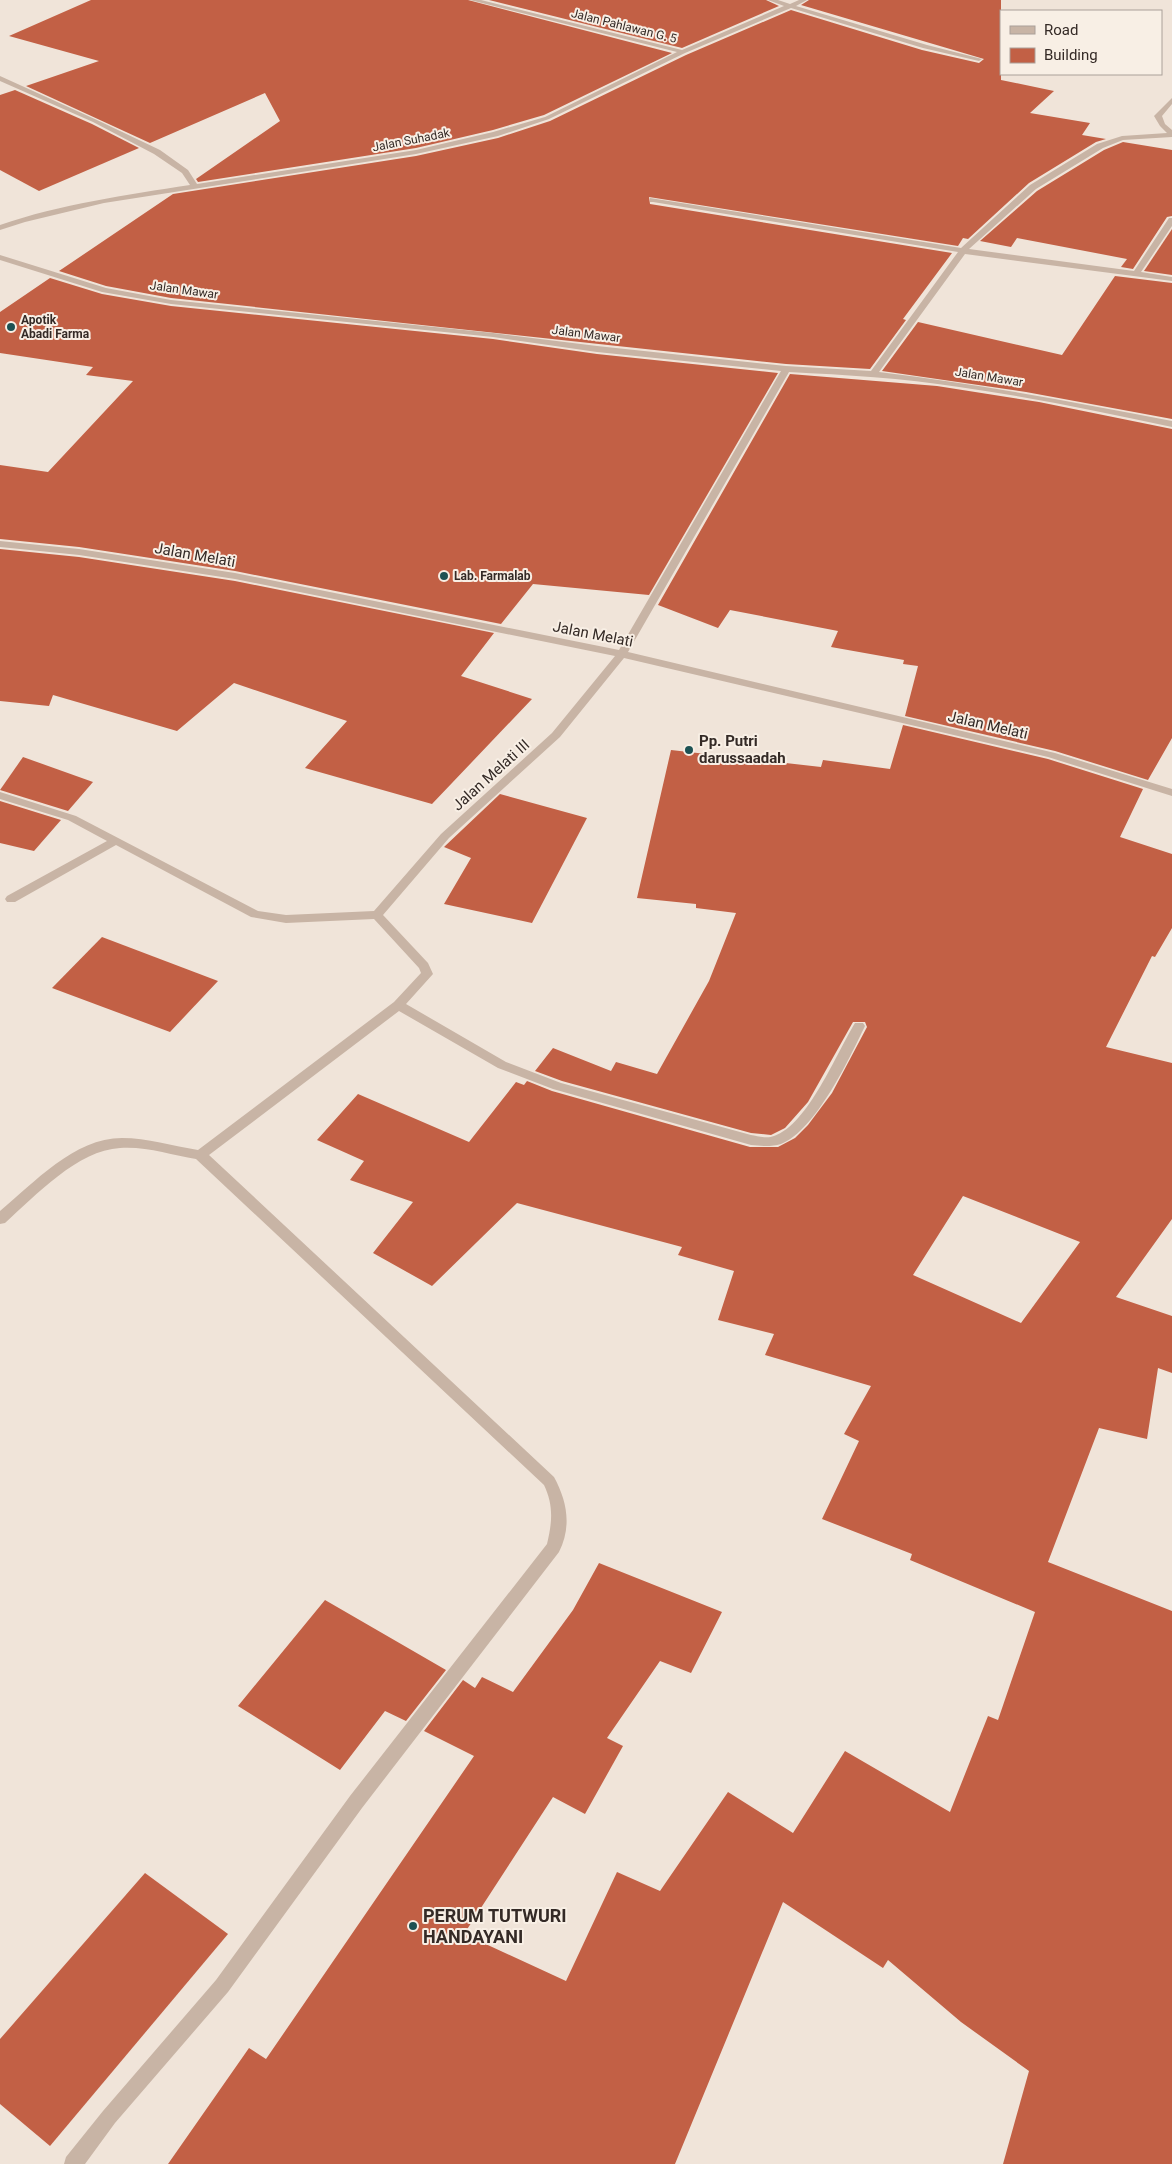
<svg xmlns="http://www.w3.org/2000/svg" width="1172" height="2164" viewBox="0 0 1172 2164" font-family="Roboto,sans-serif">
	<rect width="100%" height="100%" fill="#f0e4d9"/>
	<g fill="#c26045" fill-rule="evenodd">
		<path d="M 91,0 L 468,0 L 672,53 L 544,115 L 493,130 L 416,148 L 198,182 L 196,179 L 280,121 L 265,93 L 150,143 L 26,86 L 99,61 L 9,36 Z"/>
		<path d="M 489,0 L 766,0 L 779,6 L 682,48 Z"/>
		<path d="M 809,0 L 1001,0 L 1001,80 L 1054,91 L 1030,113 L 1090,123 L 1082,135 L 1106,139 L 1096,142 L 1029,183 L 968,239 L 963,238 L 958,246 L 649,197 L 650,204 L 952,253 L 903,319 L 906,320 L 870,369 L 786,364 L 171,298 L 106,286 L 59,271 L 173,194 L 416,156 L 498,138 L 550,121 L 686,55 L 791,10 L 922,50 L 979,63 L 984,59 L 801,5 Z"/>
		<path d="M 15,90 L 92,124 L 139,148 L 39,191 L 0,170 L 0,95 Z"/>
		<path d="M 1123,142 L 1172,150 L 1172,216 L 1167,217 L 1133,269 L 1121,267 L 1127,259 L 1017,238 L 1011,247 L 980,241 L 1037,191 L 1104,150 Z"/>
		<path d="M 1172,229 L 1172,275 L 1144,271 Z"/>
		<path d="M 1115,276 L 1172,283 L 1172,419 L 1026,392 L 882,371 L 918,322 L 1062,355 Z"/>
		<path d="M 50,278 L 102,294 L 171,306 L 493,339 L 597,354 L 778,373 L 649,595 L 533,584 L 501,624 L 235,571 L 79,547 L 0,539 L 0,465 L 48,472 L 133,381 L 86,375 L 93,367 L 0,353 L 0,312 Z"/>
		<path d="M 790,374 L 937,386 L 1039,402 L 1172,429 L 1172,738 L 1148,780 L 1055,751 L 905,716 L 918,666 L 903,664 L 904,660 L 831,647 L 838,631 L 730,610 L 718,628 L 658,605 Z"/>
		<path d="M 0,549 L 79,557 L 235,581 L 494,633 L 461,676 L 532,699 L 432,804 L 305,768 L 347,721 L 234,683 L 177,731 L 53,695 L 49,706 L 0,701 Z"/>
		<path d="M 903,725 L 1048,759 L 1143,789 L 1120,837 L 1172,854 L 1172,928 L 1155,957 L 1152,956 L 1106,1047 L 1172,1063 L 1172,1219 L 1116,1297 L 1172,1316 L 1172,1373 L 1158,1368 L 1147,1439 L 1099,1428 L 1048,1562 L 1172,1611 L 1172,2164 L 1003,2164 L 1029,2071 L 961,2022 L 888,1960 L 883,1968 L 783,1902 L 675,2164 L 168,2164 L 249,2048 L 266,2059 L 474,1756 L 424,1731 L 463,1680 L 475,1688 L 482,1677 L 513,1692 L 573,1610 L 599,1563 L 722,1612 L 691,1673 L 660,1661 L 607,1738 L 623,1746 L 585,1814 L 553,1797 L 464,1934 L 566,1981 L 617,1872 L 660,1891 L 728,1792 L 793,1833 L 845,1751 L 950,1812 L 988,1716 L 998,1720 L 1035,1612 L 910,1560 L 912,1554 L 822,1519 L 859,1441 L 844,1434 L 871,1386 L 765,1355 L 774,1334 L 718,1320 L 734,1271 L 678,1255 L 682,1247 L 517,1203 L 432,1286 L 373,1253 L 413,1202 L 350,1180 L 364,1161 L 317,1140 L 358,1094 L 469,1142 L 516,1082 L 524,1085 L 527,1081 L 552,1091 L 750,1147 L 778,1147 L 795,1138 L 808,1125 L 832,1093 L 867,1027 L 865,1022 L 853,1022 L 808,1102 L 785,1128 L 771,1135 L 751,1133 L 562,1081 L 535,1071 L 553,1048 L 611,1071 L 616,1062 L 657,1074 L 709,981 L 736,913 L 696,908 L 696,904 L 637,898 L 671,750 L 821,767 L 823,760 L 890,769 ZM 963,1196 L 1080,1242 L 1021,1323 L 913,1275 Z"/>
		<path d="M 23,757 L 93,782 L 68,811 L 0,790 Z"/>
		<path d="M 500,794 L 587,818 L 532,923 L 444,904 L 471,858 L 444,847 Z"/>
		<path d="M 0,801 L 61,820 L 34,851 L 0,843 Z"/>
		<path d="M 102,937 L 218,981 L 170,1032 L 52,988 Z"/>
		<path d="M 325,1600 L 446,1670 L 406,1721 L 385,1711 L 340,1770 L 238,1706 Z"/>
		<path d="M 145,1873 L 228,1934 L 50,2146 L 0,2104 L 0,2039 Z"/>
	</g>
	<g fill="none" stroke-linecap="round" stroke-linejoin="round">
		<g fill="#c8b4a5" fill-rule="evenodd">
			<path d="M 470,0 L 481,0 L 682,50 L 784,6 L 768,0 L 778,0 L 790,4 L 799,0 L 807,0 L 796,6 L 927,45 L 982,59 L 979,61 L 923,48 L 791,8 L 685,53 L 549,119 L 498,136 L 416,154 L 104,203 L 25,222 L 0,230 L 0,225 C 61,204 126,195 190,185 L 182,173 L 154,154 L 93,122 L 0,81 L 0,76 L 97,120 L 160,150 L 188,170 L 197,184 L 416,150 L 493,132 L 545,117 L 677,52 Z"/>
			<path d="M 1172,98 L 1172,104 L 1162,116 L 1165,124 L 1172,130 L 1172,137 L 1123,140 L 1103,148 L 1036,189 L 969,249 L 1134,271 L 1169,218 L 1172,218 L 1172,226 L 1141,272 L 1172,277 L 1172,281 L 965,254 L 879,372 C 978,384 1074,402 1172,421 L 1172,427 C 1101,412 1031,397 959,387 C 902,378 846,375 789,372 L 628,652 L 1055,753 L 1172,789 L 1172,796 L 1048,757 L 624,658 L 560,737 L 449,838 L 383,915 L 428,963 L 433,974 L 406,1004 L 506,1062 L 561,1083 L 751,1135 C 758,1136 767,1139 774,1136 C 808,1125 837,1052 855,1023 L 863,1023 L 865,1026 C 849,1059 816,1130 781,1144 C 771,1147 761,1146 751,1145 L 553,1089 L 498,1068 L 399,1011 L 209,1155 L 554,1477 C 567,1501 572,1526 559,1552 L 362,1808 L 228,1992 L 115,2123 L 85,2164 L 64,2164 L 66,2157 L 103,2111 L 216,1980 L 350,1796 L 547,1544 C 552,1523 554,1506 544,1485 L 196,1159 C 172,1155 145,1146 120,1148 C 78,1150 35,1196 5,1223 L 0,1224 L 0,1211 C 34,1183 74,1138 122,1138 C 147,1138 173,1146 198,1150 L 394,1002 L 421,973 L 419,968 L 374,919 L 286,923 L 251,917 L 116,845 L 15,902 L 7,902 L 5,899 L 7,896 L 107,841 L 68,820 L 0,799 L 0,792 L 76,816 L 258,911 L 286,915 L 374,911 L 441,834 L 552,733 L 615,656 L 235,579 L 79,555 L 0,547 L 0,541 L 79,549 L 235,573 L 619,650 L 781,371 L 597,352 L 493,337 L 171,304 L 102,292 L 0,260 L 0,255 L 106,288 L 171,300 L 493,333 L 597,346 L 786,366 L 871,371 L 958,252 L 653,202 L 650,202 L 650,198 L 961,248 L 1030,185 L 1097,144 L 1122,136 L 1167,133 L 1160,126 L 1154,116 Z"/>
		</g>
	</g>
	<g fill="#1d5254" stroke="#f8efe5" stroke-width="2">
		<circle cx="11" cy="327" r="5"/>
		<circle cx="444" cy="576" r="5"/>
		<circle cx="689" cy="750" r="5"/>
		<circle cx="413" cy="1926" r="5"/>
	</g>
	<g text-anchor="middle" stroke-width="4" stroke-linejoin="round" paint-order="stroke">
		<g font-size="12" fill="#342a26" stroke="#f8efe5">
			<text transform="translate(624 26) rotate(14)" y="4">Jalan Pahlawan G. 5</text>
			<text transform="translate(411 140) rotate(-11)" y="4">Jalan Suhadak</text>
			<text transform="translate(184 290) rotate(8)" y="4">Jalan Mawar</text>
			<text transform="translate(586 334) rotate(7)" y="4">Jalan Mawar</text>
			<text transform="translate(989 377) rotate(9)" y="4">Jalan Mawar</text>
		</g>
		<g font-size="12" font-weight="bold" fill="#342a26" stroke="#f8efe5" text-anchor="start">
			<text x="21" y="324">Apotik<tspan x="21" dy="14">Abadi Farma</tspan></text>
			<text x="454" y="580">Lab. Farmalab</text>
		</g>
		<g font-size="15" fill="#342a26" stroke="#f8efe5">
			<text transform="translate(195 555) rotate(10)" y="5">Jalan Melati</text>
			<text transform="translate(593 634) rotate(11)" y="5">Jalan Melati</text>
			<text transform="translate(988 725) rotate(13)" y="5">Jalan Melati</text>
			<text transform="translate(491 775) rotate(-42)" y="5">Jalan Melati III</text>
		</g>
		<g font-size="15" font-weight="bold" fill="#342a26" stroke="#f8efe5" text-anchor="start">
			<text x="699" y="746">Pp. Putri<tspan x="699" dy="17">darussaadah</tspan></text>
		</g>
		<g font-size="18" font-weight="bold" fill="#342a26" stroke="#f8efe5" text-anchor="start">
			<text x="423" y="1922">PERUM TUTWURI<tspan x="423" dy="21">HANDAYANI</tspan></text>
		</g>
	</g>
	<rect x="1000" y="10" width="162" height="65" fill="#f8efe5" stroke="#aaa099"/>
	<rect x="1010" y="26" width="25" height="8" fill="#c8b4a5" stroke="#aaa099"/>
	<text x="1044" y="35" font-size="15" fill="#342a26">Road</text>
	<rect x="1010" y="48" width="25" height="15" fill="#c26045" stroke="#aaa099"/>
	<text x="1044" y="60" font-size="15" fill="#342a26">Building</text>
</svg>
